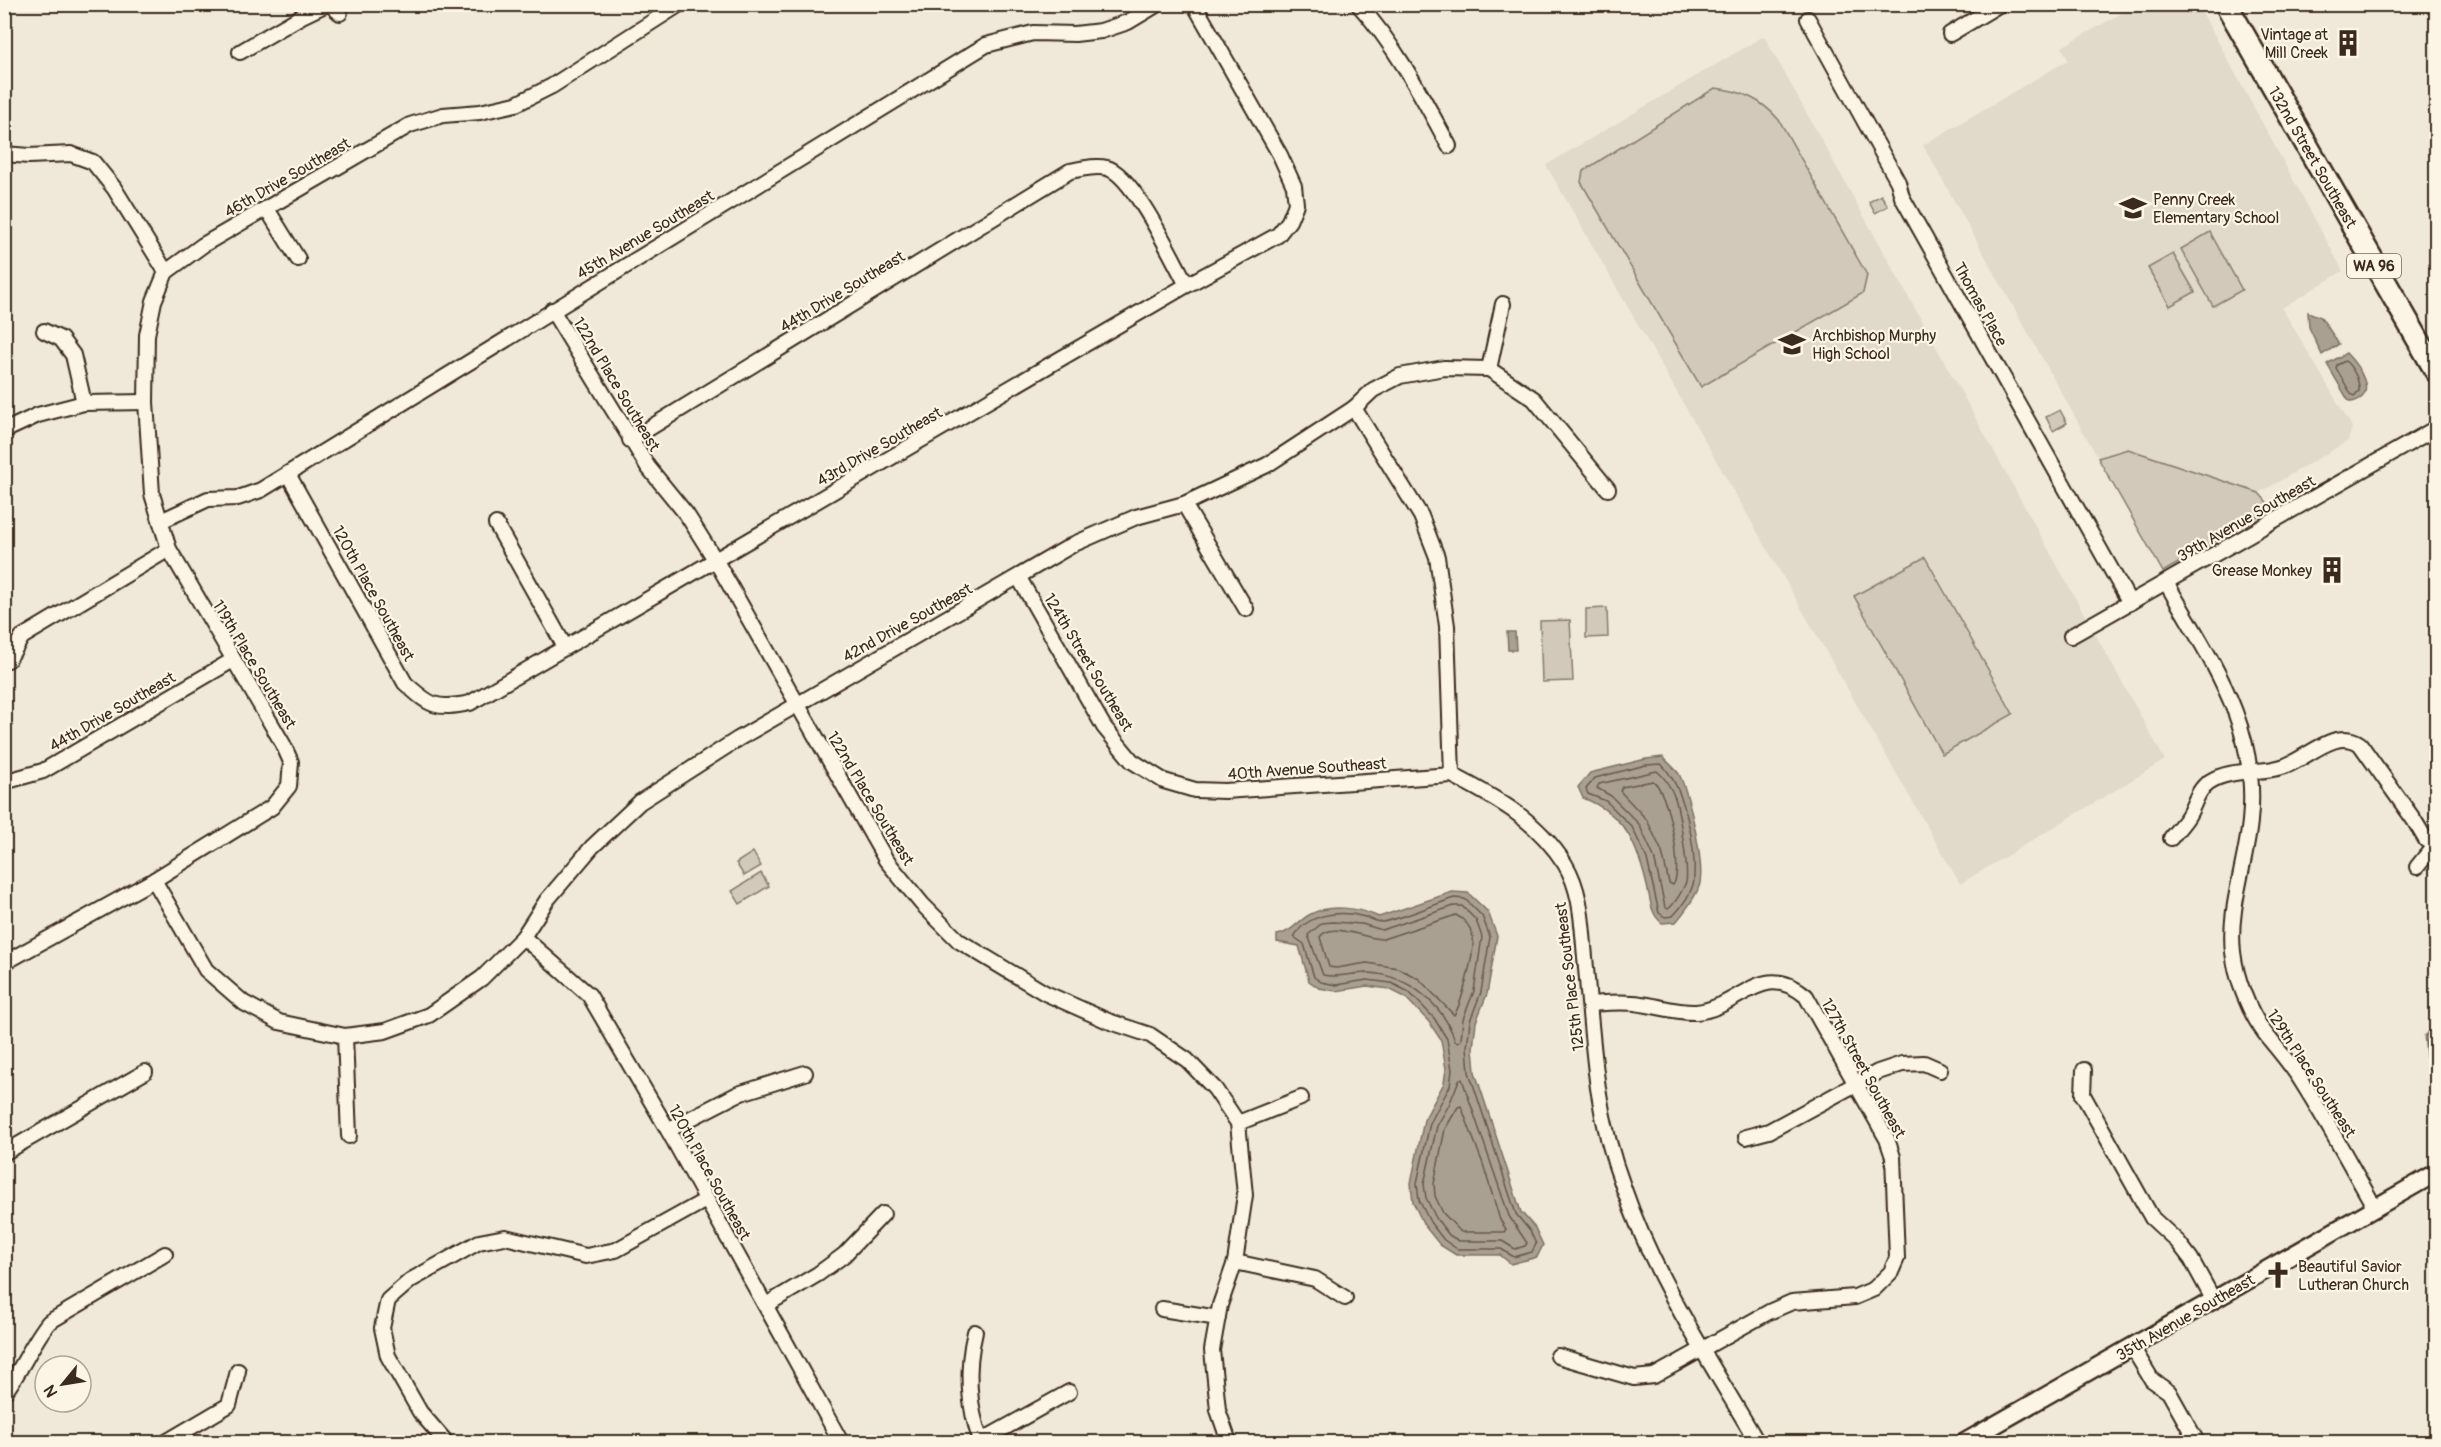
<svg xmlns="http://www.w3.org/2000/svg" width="2441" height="1447" viewBox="0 0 2441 1447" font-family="Pangolin,sans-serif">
	<rect width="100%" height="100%" fill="#f0e9d9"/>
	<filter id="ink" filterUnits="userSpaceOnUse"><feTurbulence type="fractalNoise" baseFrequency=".0167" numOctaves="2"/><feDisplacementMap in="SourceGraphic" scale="12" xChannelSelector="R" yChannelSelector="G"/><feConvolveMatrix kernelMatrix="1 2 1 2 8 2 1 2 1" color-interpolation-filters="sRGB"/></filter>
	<g filter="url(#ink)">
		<g fill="#e1d9c9">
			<path d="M 2136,5 L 2198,5 L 2343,271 L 2282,308 L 2352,427 L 2348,441 L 2259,493 L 2128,449 L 2098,458 L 1923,145 L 2068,60 L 2062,47 Z"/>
			<path d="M 1764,36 L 2165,760 L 1960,884 L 1546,165 Z"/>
		</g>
		<g fill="#d2c9ba" stroke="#867a6c" stroke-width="1.5">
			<path d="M 1715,88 C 1742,91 1761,99 1779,120 L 1867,275 L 1863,293 L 1701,387 L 1581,182 L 1583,171 Z"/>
			<path d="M 1881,195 L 1888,206 L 1875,213 L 1869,202 Z"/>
			<path d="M 2210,232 L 2242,290 L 2213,306 L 2181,249 Z"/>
			<path d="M 2173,254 L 2195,292 L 2170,306 L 2148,268 Z"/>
			<path d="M 2060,410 L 2067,423 L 2053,431 L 2046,417 Z"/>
			<path d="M 2128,449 L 2259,493 L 2272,508 L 2163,572 L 2098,458 Z"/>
			<path d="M 1925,557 L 2013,714 L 1942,754 L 1854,596 Z"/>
			<path d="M 1607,608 L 1608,637 L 1586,638 L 1586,609 Z"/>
			<path d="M 1570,620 L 1573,681 L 1542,682 L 1540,621 Z"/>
			<path d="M 753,852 L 761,866 L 744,876 L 736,863 Z"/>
			<path d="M 761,873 L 769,886 L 740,904 L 732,891 Z"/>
		</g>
		<g fill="#aaa091" stroke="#7e7163" stroke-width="1.5">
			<path d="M 2308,312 L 2321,317 L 2339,344 L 2322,355 L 2309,327 Z"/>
			<path d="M 2346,353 C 2358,365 2380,396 2352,402 L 2348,400 L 2327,364 Z"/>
			<path d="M 1507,632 L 1515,632 L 1516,650 L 1508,650 Z"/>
			<path d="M 1663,757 C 1668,763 1675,768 1679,774 C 1689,794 1704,861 1700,883 C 1698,894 1683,914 1676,922 L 1662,923 C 1651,914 1651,903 1648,890 C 1638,847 1627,815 1583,798 L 1578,787 L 1590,773 L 1646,759 Z"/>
			<path d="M 1452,892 L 1468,893 L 1488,912 L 1497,936 L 1487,994 L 1476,1022 L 1473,1048 L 1475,1072 L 1521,1212 L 1535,1228 L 1543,1245 L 1537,1257 L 1511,1264 L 1500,1255 L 1456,1255 L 1440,1245 L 1424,1225 L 1413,1202 L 1411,1183 L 1424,1120 L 1444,1083 L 1446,1069 L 1441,1040 L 1429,1022 L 1405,997 L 1389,989 L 1367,986 L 1336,991 L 1319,988 L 1309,981 L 1299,946 L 1277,942 L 1277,935 C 1292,932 1297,922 1309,915 C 1329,903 1359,908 1379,917 Z"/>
		</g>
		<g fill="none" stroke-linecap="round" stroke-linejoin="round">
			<g stroke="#67594c" stroke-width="1.5">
				<path d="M 2345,361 C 2353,367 2360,381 2359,391 L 2354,396 L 2351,394 L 2336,368 L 2337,365 Z"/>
				<path d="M 1661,764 C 1685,787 1696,846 1694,880 C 1693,891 1681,908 1673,916 L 1665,917 L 1659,913 L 1647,859 L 1632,827 L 1606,801 L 1588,794 L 1586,789 L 1595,778 L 1646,765 Z"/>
				<path d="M 1657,771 C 1666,778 1671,788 1675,798 C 1679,811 1689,870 1686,882 C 1683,890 1675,904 1668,909 L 1665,907 L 1654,857 L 1639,824 L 1611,796 L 1597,788 L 1599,784 Z"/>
				<path d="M 1653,781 C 1668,790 1684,872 1673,885 L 1669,883 L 1662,852 L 1647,820 L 1620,791 L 1622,787 Z"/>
				<path d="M 1454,898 L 1465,899 L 1482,916 L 1490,937 L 1481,992 L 1470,1021 L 1467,1047 L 1469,1072 L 1516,1214 L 1530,1231 L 1536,1244 L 1532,1252 L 1514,1257 L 1501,1249 L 1457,1249 L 1444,1240 L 1430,1222 L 1419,1200 L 1417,1183 L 1430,1123 L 1450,1086 L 1452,1070 L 1447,1039 L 1434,1018 L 1409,992 L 1391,983 L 1367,980 L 1336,985 L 1321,982 L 1314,977 L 1304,944 L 1294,937 C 1307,913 1341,910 1365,917 C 1372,919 1376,923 1383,922 C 1407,917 1430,906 1454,898 Z"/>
				<path d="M 1454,906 L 1462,906 L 1476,920 L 1482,937 L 1474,991 L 1463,1019 L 1461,1040 L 1458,1042 L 1455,1041 C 1444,1004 1407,975 1369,973 C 1353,972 1340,979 1323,975 L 1308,935 L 1322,923 L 1333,922 L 1362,924 L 1382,930 Z"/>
				<path d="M 1456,915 C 1464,919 1471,927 1473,937 C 1475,950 1462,1004 1454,1015 L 1419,979 L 1398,968 L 1367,963 L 1336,968 L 1329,967 L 1320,937 C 1331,920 1367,940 1383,939 Z"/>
				<path d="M 1462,1079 L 1509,1216 L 1527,1243 L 1525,1246 L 1515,1249 L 1502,1241 L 1459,1241 L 1449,1235 L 1436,1218 L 1426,1198 L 1424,1184 L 1437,1126 L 1449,1105 L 1459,1080 Z"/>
				<path d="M 1461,1106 L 1483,1164 L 1500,1220 L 1506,1229 L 1504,1232 L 1461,1232 L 1443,1213 L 1435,1196 L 1434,1184 L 1445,1129 L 1458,1107 Z"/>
			</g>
			<path stroke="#7e7163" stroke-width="3" d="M 2436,1028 L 2425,1036 L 2427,1058 L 2436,1074"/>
			<defs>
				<g id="minor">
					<path d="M 330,4 L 340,13"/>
					<path d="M 1358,4 C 1396,46 1422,96 1449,146"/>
					<path d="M 1808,19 L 1898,182 L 1902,197 L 2130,603"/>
					<path d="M 1950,34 L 2000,4"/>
					<path d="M 240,52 L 302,16 L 327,4"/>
					<path d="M 4,154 L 29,156 L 71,154 L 93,162 L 114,188 L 166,272"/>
					<path d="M 267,209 L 298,259"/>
					<path d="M 552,310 L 648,467 L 687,515 L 716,561 L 886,860 L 922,904 L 959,941 L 1045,993 L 1108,1021 L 1150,1035 L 1187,1060 L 1215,1089 L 1238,1123 L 1245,1195 L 1235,1262 L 1220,1305 L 1212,1350 L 1218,1410 L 1229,1442"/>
					<path d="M 44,331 L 61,339 L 73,355 L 84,403"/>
					<path d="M 1489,369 L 1534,399 L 1608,489"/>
					<path d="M 1354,408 L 1421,516 L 1437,557 L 1447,626 L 1452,775 C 1498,799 1537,820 1565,864 C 1582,892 1582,926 1585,957 C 1589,1000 1592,1045 1598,1088 C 1603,1122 1612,1157 1624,1189 C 1655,1279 1710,1361 1757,1442"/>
					<path d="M 4,431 L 38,415 L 84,403 L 146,402"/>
					<path d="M 630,440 L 1070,171 C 1081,169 1095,165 1107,168 C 1133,174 1173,260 1187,285"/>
					<path d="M 288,474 L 405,683 C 430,706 436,710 470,703 L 1187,285 L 1278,235 L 1289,221 L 1296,204 L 1294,186 L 1280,155 L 1194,4"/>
					<path d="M 1184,504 L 1246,609"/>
					<path d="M 161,521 L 208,499 L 238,498 L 261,490 L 986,45 L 1033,33 L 1075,34 L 1101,31 L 1128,22 L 1158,4"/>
					<path d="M 496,524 L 565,647"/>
					<path d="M 1019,578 L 1104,727 L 1132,761 L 1164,781 L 1195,790 L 1225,791 L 1452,775"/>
					<path d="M 2166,582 C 2210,660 2260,726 2250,821 C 2246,864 2228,909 2233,952 C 2236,978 2248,1010 2264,1032 C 2277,1049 2291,1064 2302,1082 C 2328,1123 2351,1166 2375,1208"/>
					<path d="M 2071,636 L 2436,428"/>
					<path d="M 8,660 L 22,637 L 169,549"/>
					<path d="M 4,782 L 43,771 L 233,660"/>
					<path d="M 2171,838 C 2176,831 2183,824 2188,816 C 2195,805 2197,790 2209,782 C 2232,767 2261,775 2285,766 C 2308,758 2336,727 2360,744 L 2414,820 L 2426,840 L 2436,847"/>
					<path d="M 2417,867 L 2433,847"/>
					<path d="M 154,880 L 206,970 L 244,1003 L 279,1022 L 345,1036 L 385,1031 L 429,1015 L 482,978 L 523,937 L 547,900 L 592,847 L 640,802 L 738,739 L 1074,544 L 1136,517 L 1184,504 L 1267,465 L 1354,408 L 1373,390 L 1400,376 L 1444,368 L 1489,369 L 1503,304"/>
					<path d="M 523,937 L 589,995 L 668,1130 L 841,1442"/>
					<path d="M 4,963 L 154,880 L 272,807 L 289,786 L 291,762 L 283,744 L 169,549 L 152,494 L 146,402 L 147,335 L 154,301 L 166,272 L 203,245 L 410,125 L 443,115 L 480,112 L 516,104 L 552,86 L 680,4"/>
					<path d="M 345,1036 L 349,1136"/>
					<path d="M 2084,1070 L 2083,1095 L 2152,1218 L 2178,1242 L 2191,1259 L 2214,1301"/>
					<path d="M 1238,1123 L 1301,1098"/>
					<path d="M 668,1130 L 738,1094 L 805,1073"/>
					<path d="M 1746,1137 L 1769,1131 L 1878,1072 L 1902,1064 L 1924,1063 L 1940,1070"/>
					<path d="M 4,1153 L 145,1072"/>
					<path d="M 1235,1262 L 1315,1279 L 1345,1298"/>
					<path d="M 766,1305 L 818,1274 L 844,1255 L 883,1214"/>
					<path d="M 1162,1309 L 1218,1318"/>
					<path d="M 975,1332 C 966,1368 968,1407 981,1441"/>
					<path d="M 2132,1347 L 2152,1380 L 2169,1392 L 2197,1442"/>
					<path d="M 1558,1356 L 1634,1378 L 1654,1376 L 1769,1312 L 1792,1302 L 1855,1297 L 1874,1289 L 1891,1272 L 1897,1258 L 1893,1157 L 1887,1139 L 1806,996 C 1762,959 1740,1008 1696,1012 C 1679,1013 1658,1006 1641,1004 C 1624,1001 1606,1003 1590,1004"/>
					<path d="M 4,1393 C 22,1370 31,1344 49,1322 L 165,1254"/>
					<path d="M 166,1442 L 229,1405 L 238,1371"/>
					<path d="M 446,1442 L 420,1412 L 388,1356 L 382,1328 L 388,1300 L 411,1280 L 479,1242 L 505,1237 L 586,1256 L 616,1250 L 706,1200"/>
					<path d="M 979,1442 L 1069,1392"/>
				</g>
				<path id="tertiary" d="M 1965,1442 L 2436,1173"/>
				<path id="primary" d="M 2226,4 L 2436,371"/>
			</defs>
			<use href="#minor" stroke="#3b2a1e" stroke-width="18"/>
			<use href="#tertiary" stroke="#3b2a1e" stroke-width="21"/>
			<use href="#primary" stroke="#3b2a1e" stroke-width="26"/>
			<use href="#minor" stroke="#fcf5e5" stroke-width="14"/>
			<use href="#tertiary" stroke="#fcf5e5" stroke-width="16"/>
			<use href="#primary" stroke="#fcf5e5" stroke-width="21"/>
		</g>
	</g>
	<defs>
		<symbol id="building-bare" viewBox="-9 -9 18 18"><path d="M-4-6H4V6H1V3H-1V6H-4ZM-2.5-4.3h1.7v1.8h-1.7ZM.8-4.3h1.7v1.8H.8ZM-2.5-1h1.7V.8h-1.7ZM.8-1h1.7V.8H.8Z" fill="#3b2a1e" stroke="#fcf5e5" stroke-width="2.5" paint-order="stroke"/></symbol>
		<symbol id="school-bare" viewBox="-9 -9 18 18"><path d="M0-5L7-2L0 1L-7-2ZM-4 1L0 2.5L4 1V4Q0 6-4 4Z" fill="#3b2a1e" stroke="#fcf5e5" stroke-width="2.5" paint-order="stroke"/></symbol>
		<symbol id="church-bare" viewBox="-9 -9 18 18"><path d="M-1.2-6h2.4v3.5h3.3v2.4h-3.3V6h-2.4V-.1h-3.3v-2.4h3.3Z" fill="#3b2a1e" stroke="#fcf5e5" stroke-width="2.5" paint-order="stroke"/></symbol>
	</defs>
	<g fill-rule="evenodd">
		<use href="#building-bare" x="2329" y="24" width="38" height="38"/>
		<use href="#school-bare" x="2114" y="189" width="38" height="38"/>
		<use href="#school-bare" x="1773" y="325" width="38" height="38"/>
		<use href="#building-bare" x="2313" y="551" width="38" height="38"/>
		<use href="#church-bare" x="2259" y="1256" width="38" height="38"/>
	</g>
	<g text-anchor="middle" stroke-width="4.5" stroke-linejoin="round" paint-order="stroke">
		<rect fill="#fcf5e5" stroke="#75675a" stroke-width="1.5" x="2347" y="254" width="54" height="24" rx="4.5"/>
		<g font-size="15" font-weight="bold" fill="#3b2a1e">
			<text x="2374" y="271">WA 96</text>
		</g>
		<g font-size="16" fill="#3b2a1e" stroke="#fcf5e5" text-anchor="start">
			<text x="2328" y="40" text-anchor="end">Vintage at<tspan x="2328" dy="18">Mill Creek</tspan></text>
			<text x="2153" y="205">Penny Creek<tspan x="2153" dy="18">Elementary School</tspan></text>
			<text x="1812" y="341">Archbishop Murphy<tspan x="1812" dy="18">High School</tspan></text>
			<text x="2312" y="576" text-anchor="end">Grease Monkey</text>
			<text x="2298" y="1272">Beautiful Savior<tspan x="2298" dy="18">Lutheran Church</tspan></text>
		</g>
		<g font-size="16" fill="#3b2a1e" stroke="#fcf5e5">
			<text transform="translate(2313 157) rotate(60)" y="6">132nd Street Southeast</text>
			<text transform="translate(287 177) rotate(-30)" y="6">46th Drive Southeast</text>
			<text transform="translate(645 234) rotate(-31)" y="6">45th Avenue Southeast</text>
			<text transform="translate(842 291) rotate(-31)" y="6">44th Drive Southeast</text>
			<text transform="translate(1981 304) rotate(61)" y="6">Thomas Place</text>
			<text transform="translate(617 384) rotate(59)" y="6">122nd Place Southeast</text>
			<text transform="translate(879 446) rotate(-30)" y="6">43rd Drive Southeast</text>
			<text transform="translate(2246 518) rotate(-30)" y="6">39th Avenue Southeast</text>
			<text transform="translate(374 593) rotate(61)" y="6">120th Place Southeast</text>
			<text transform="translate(907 622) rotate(-29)" y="6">42nd Drive Southeast</text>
			<text transform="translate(1089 662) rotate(59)" y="6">124th Street Southeast</text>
			<text transform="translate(255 664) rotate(59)" y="6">119th Place Southeast</text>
			<text transform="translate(112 711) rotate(-30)" y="6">44th Drive Southeast</text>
			<text transform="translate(1307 768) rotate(-4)" y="6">40th Avenue Southeast</text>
			<text transform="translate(871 798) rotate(59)" y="6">122nd Place Southeast</text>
			<text transform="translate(1569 977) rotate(-97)" y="6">125th Place Southeast</text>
			<text transform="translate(1864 1068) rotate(61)" y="6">127th Street Southeast</text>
			<text transform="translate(2312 1073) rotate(57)" y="6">129th Place Southeast</text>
			<text transform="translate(710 1172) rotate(61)" y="6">120th Place Southeast</text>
			<text transform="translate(2185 1317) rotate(-30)" y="6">35th Avenue Southeast</text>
		</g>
	</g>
	<rect width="2441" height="1447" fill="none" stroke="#fcf5e5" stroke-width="24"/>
	<rect x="12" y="12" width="2417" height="1423" fill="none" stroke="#3b2a1e" stroke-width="2" filter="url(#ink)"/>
	<g transform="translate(63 1384) rotate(240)"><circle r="28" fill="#fcf5e5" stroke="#afa495" stroke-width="1.5"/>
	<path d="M0-4.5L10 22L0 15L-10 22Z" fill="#3b2a1e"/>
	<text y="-9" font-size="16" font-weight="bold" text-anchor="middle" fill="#3b2a1e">N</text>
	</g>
</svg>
